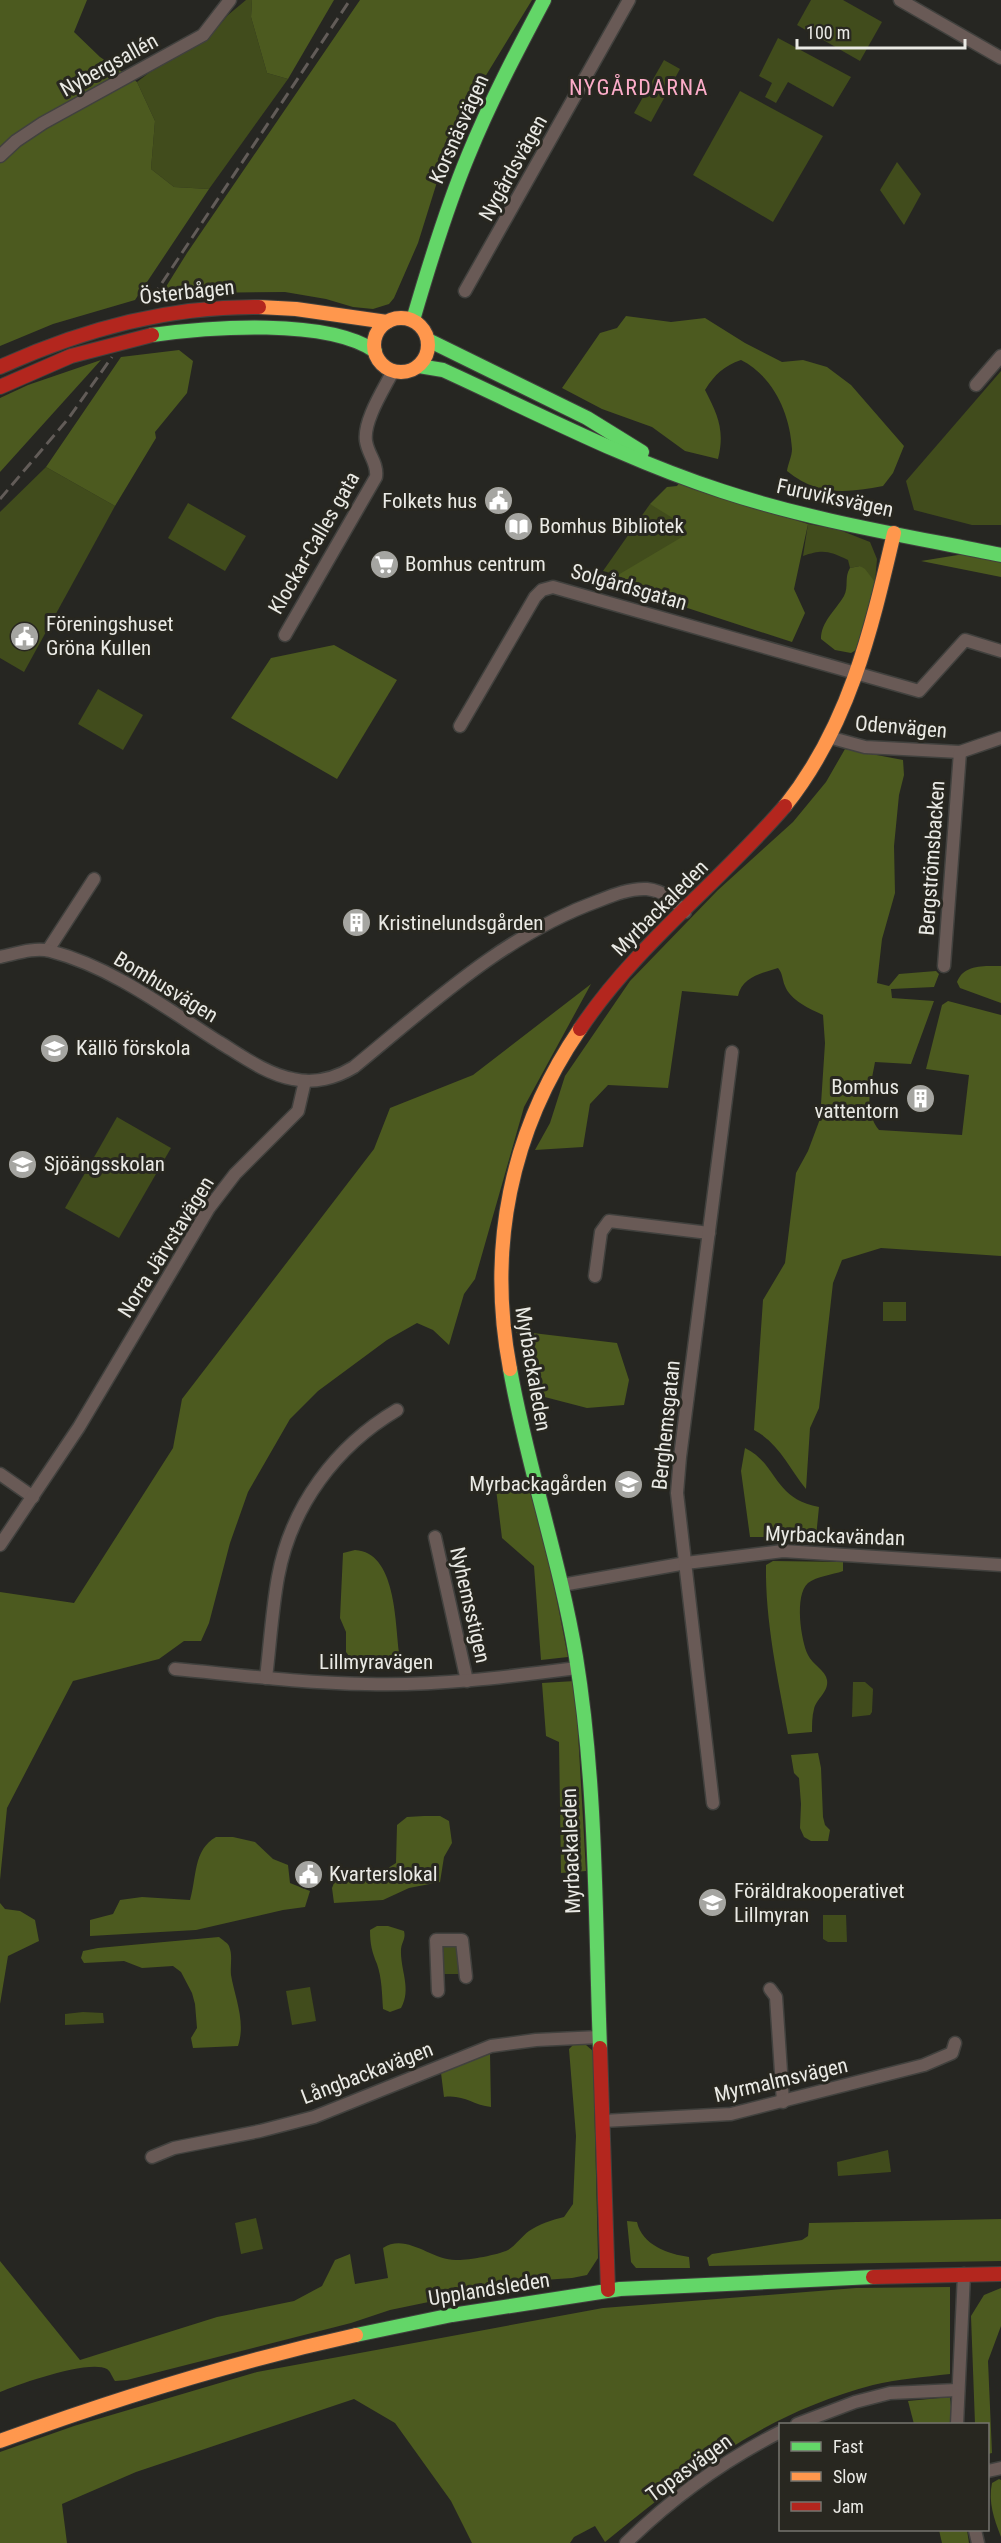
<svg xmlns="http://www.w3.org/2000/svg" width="1001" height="2543" viewBox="0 0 1001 2543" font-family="'Roboto Condensed',sans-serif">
	<rect width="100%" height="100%" fill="#262622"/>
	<g fill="#414c1c">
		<path d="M 246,0 L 252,0 L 251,17 L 267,73 L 288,79 L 209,189 L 174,187 L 151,169 L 155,121 L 137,82 L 150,72 L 207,40 L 228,15 Z"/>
		<path d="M 811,0 L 843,0 L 882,22 L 860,61 L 797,25 Z"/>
		<path d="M 778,38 L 851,77 L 833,107 L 788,82 L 776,103 L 765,97 L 772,83 L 759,76 Z"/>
		<path d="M 664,60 L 680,69 L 651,122 L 634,113 Z"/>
		<path d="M 740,91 L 823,136 L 773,222 L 693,175 Z"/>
		<path d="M 897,162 L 921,194 L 904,225 L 880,190 Z"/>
		<path d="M 1001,371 L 1001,525 L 972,525 L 914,510 L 906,481 Z"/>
		<path d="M 46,467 L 115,506 L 24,672 L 0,658 L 0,512 Z"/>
		<path d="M 188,503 L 246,536 L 225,571 L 168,538 Z"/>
		<path d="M 650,504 L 756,533 L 731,606 L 603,571 Z"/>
		<path d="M 808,524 L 837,529 L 870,542 L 877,559 L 875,582 L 860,566 L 850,568 L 848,560 C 829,551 823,549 803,556 Z"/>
		<path d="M 98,689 L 143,715 L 123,750 L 78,724 Z"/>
		<path d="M 117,1117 L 171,1148 L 119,1238 L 65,1208 Z"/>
		<rect x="883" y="1302" width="23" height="19"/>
		<path d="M 853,1682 L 865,1682 L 873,1689 L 872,1712 L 870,1715 L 852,1717 Z"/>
		<path d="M 823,1915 L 846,1915 L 847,1942 L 828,1942 L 823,1939 Z"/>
		<path d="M 461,1944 L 462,1974 L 440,1974 L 439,1945 Z"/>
		<path d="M 310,1987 L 316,2021 L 292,2025 L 286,1991 Z"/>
		<path d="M 83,2012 L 103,2013 L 104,2023 L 65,2025 L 65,2014 Z"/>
		<path d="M 888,2150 L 891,2172 L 838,2176 L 837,2162 Z"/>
		<path d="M 256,2218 L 263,2249 L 241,2254 L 235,2223 Z"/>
	</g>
	<g fill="#4c5a1f">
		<path d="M 0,0 L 87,0 L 74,32 L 100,57 L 137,82 L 155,121 L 151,169 L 174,187 L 209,189 L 135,300 L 53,324 L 0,346 Z"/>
		<path d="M 252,0 L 334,0 L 288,79 L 267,73 L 251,17 Z"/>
		<path d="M 360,0 L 532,0 L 485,77 L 442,166 L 418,243 L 394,298 L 389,304 L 373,309 L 353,307 L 326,299 L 285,292 L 197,293 L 159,298 L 187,253 Z"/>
		<path d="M 626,316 L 671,322 L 705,318 L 745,343 L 782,362 L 803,360 L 827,367 L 851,385 L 904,446 L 893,473 L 883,486 C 846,493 818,496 787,471 C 788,464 792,456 792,449 C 790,413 773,376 741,360 C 724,366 715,374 705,390 C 718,415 725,431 718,459 L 685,451 L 652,427 L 602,409 L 562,388 L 600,333 L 617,328 Z"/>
		<path d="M 179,350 L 193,361 L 187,393 L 155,432 L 156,438 L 115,506 L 46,467 L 121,357 Z"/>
		<path d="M 101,360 L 0,472 L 0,398 L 28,385 Z"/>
		<path d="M 679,483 L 808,524 L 794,589 L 805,613 L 792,642 L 617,585 L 618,575 L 682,537 L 684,525 L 650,504 L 667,487 L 677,486 Z"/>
		<path d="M 964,554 L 1001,560 L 1001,577 L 921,561 Z"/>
		<path d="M 860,566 L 865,569 L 875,582 L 861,647 L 851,653 L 835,650 L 821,639 C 821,622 835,611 844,596 C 849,587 844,577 850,568 Z"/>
		<path d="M 334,645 L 397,680 L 337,779 L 231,718 L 271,658 Z"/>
		<path d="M 845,749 L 903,760 L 904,775 L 899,795 L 894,846 L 895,893 L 882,939 L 877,983 L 889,986 L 899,974 L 936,971 L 939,974 L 934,987 L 891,989 L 892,998 L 934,1001 L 911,1064 L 875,1062 C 871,1085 863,1110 879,1130 L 962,1135 L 969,1075 L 926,1069 L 942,1005 L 948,1001 L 1001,1015 L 1001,1256 L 881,1248 L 842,1260 L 833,1283 L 819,1408 L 810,1428 L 806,1489 C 789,1468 779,1443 754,1430 L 763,1300 L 785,1263 L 796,1173 L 808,1151 L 820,1119 L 825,1043 L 823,1015 C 810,1009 790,1000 785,986 C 782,979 783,974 778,968 C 762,973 742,977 738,996 L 682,991 L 668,1088 L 608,1085 L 590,1104 L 583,1147 L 535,1150 L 550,1123 L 565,1076 L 630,981 L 718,890 L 793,822 L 826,782 Z"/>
		<path d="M 1001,966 L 1001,1003 L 960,988 L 957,982 C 964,964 984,966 1001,966 Z"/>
		<path d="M 591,984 L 524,1107 L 475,1279 L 464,1294 L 449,1345 L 433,1330 L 417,1323 L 387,1340 L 318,1391 L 290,1419 L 248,1492 L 230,1543 L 209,1623 L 201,1641 L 184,1641 L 159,1659 L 73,1681 L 7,1808 L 0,1880 L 0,1592 L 74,1603 L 173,1448 L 182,1399 L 374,1149 L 390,1108 L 473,1075 Z"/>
		<path d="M 516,1331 L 617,1343 L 629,1380 L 624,1405 L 587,1408 L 537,1395 C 534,1372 523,1353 516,1331 Z"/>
		<path d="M 745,1448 C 778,1464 773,1499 819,1507 L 816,1537 L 750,1537 L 741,1471 Z"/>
		<path d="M 496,1489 L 528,1489 L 540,1514 L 568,1657 L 541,1660 L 534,1566 L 502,1538 Z"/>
		<path d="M 355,1550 C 396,1552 395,1622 399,1652 L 390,1662 L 358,1662 L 352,1660 L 346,1652 L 346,1632 L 340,1618 L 343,1553 Z"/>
		<path d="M 773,1561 L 843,1562 L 843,1571 C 832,1575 817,1576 808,1583 C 794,1595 801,1641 808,1655 C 812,1664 826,1671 827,1680 C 829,1692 816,1699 814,1709 C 812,1716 812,1725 812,1732 L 788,1734 C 778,1679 765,1621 766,1565 Z"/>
		<path d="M 575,1681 L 586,1871 L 561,1873 L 559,1742 L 546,1736 L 542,1683 Z"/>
		<path d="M 818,1753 L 821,1768 L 823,1817 L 825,1825 L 830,1830 L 828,1841 L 811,1841 L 804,1837 L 800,1828 L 801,1804 L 799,1778 L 794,1773 L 791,1755 Z"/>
		<path d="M 424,1816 L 440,1816 L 449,1821 L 452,1843 L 444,1857 L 440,1882 L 409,1888 L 383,1900 L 334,1903 L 332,1888 L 338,1873 L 385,1870 L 396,1863 L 397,1825 L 407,1817 Z"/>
		<path d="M 216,1837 L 233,1837 L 255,1842 L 273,1859 L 288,1865 L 290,1883 L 310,1891 L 305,1907 L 283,1910 L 196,1930 L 90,1936 L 90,1920 L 113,1914 L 120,1900 L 142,1897 L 190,1900 C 197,1877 193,1850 216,1837 Z"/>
		<path d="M 0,1903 L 5,1909 L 20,1911 L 35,1920 L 39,1941 L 8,1956 L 0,2004 Z"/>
		<path d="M 377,1926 L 388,1926 L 404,1931 C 406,1939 402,1941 401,1949 C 400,1970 412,1989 401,2008 L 390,2012 L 383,2009 C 382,1995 382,1978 377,1964 C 372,1952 370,1944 370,1930 Z"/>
		<path d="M 219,1937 C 222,1940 227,1942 229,1946 C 233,1956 230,1965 231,1975 C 235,1998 246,2022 238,2046 L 193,2048 L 191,2038 L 197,2028 L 195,2004 L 192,1993 L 181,1972 L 173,1966 L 142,1968 L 124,1961 L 84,1963 L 81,1958 L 83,1951 L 98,1948 Z"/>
		<path d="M 574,2044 L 586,2045 L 593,2051 L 598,2258 L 587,2275 L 572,2278 L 530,2281 L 390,2310 L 351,2323 L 127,2380 L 115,2381 C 112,2377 111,2372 107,2369 C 89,2359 19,2384 0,2392 L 0,2261 L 80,2360 L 217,2317 L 294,2301 L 322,2286 L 335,2260 L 350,2254 L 355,2284 L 388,2278 L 383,2248 C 407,2232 433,2262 458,2260 C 469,2260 498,2255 508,2250 C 516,2245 522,2236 529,2231 C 540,2224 551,2220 564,2217 L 573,2204 L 576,2136 L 569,2049 Z"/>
		<path d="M 490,2053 L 491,2107 C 473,2105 463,2094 444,2097 L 441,2073 L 447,2066 Z"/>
		<path d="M 1001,2219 L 1001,2261 L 709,2266 L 707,2258 L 712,2254 L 802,2240 L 808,2236 L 809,2223 Z"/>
		<path d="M 627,2221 L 637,2222 C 642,2245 668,2254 689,2257 L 690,2268 L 636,2268 L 631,2262 Z"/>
		<path d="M 950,2287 L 950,2374 C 924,2377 897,2379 873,2385 C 763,2414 691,2472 605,2542 L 595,2526 L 574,2537 L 570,2543 L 472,2543 L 451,2501 L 395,2423 L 354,2399 L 136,2472 L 62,2504 L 67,2543 L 0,2543 L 0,2452 L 74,2426 L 257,2372 L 603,2308 L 856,2288 Z"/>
		<path d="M 1001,2288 L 1001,2326 L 988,2361 L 992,2453 L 988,2454 L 988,2424 L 975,2424 L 971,2316 L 984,2295 Z"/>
		<path d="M 950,2397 L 953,2424 L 914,2424 L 908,2401 Z"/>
		<path d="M 999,2479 L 1001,2480 L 1001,2537 C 994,2519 988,2502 992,2483 Z"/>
		<path d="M 939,2530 L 967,2530 L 969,2543 L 942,2543 Z"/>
	</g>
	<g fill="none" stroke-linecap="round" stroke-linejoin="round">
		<defs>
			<g id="street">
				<path d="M 900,0 L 1001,58"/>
				<path d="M 0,156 L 16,141 L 43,123 L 203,35 L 230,0"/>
				<path d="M 465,291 L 629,0"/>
				<path d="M 976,385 L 1001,356"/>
				<path d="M 285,635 L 376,477 C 378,463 368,455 366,441 C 363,421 384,389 393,371"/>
				<path d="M 460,726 L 535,597 L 542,590 L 553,587 L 919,691 L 965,640 L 1001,651"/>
				<path d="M 832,738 L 865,747 L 960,752 L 1001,738"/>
				<path d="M 48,950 L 94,879"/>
				<path d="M 0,957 C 15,954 34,947 50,951 C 112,967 166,1008 219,1042 C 242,1056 266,1074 293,1079 C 314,1084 336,1078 354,1067 C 431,1004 504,935 598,901 C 613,895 630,888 647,889 C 664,891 674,900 685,912"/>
				<path d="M 944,966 L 960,752"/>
				<path d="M 595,1276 L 601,1232 L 609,1221 L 709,1233"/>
				<path d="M 0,1474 L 33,1497"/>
				<path d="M 435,1537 L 467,1681"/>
				<path d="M 0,1545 L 79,1427 L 209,1208 L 235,1174 L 298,1111 L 305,1081"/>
				<path d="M 562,1585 L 686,1563 L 783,1551 L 1001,1565"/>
				<path d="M 175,1669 C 239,1675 303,1683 367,1684 C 437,1686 507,1677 577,1668"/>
				<path d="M 266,1678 C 270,1644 272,1610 278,1577 C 291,1506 336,1446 397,1410"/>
				<path d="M 713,1803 L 677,1493 L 680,1457 L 732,1052"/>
				<path d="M 770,1989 L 776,1997 L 783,2102"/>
				<path d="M 438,1991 L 436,1940 L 462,1940 L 466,1977"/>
				<path d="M 603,2121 L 731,2114 L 924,2065 L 952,2053 L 955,2043"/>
				<path d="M 152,2157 L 174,2148 L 260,2131 L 314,2117 L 491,2046 L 536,2040 L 599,2037"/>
				<path d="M 797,2424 L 855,2402 L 890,2393 L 957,2390"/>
				<path d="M 957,2424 L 964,2274"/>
				<path d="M 988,2471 L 1001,2468"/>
				<path d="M 975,2530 L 978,2543"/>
				<path d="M 626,2543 C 672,2498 723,2461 780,2432"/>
			</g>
			<g id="fast">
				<path d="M 413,320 C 429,265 446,209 468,156 C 490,102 517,51 544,0"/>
				<path d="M 152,335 C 210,327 326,318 375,351"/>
				<path d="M 428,340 L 587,418 L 642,452"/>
				<path d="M 419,366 L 443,370 C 535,412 626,460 722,491 C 813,521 908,536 1001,555"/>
				<path d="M 510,1369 C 527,1466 560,1560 576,1657 C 597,1786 595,1918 600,2048"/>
				<path d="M 356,2335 L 452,2315 L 620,2289 L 873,2277"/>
			</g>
			<g id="slow">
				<path d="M 259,307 L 296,309 L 387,322"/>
				<circle cx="401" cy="345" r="27"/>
				<path d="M 785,806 C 849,726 871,631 894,533"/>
				<path d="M 510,1369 C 487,1248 510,1131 580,1029"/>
				<path d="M 0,2441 C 117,2398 234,2362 356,2335"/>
			</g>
			<g id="jam">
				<path d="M 0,367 C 83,329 168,306 259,307"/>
				<path d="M 0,387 L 71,356 L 152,335"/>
				<path d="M 580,1029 C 636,945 720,882 785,806"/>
				<path d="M 600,2048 L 608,2290"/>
				<path d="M 873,2277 L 1001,2274"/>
			</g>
		</defs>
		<use href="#street" stroke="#41413e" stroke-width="15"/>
		<use href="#fast" stroke="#41413e" stroke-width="16"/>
		<use href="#slow" stroke="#41413e" stroke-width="16"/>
		<use href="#jam" stroke="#41413e" stroke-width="16"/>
		<use href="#street" stroke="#695a56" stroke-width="12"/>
		<use href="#fast" stroke="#63d668" stroke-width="14"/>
		<use href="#slow" stroke="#ff974d" stroke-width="14"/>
		<use href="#jam" stroke="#b3261e" stroke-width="14"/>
		<g stroke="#625c58" stroke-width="3" stroke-dasharray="12 6" stroke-linecap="butt">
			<path d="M 152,298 L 350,0"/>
			<path d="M 0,499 L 68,419 L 112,357"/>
		</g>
	</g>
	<defs>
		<symbol id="civic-disc" viewBox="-11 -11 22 22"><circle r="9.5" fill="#a5a5a1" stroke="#282720"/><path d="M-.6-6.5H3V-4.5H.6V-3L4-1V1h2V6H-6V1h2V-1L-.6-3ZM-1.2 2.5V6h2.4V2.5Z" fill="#fff"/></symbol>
		<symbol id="library-disc" viewBox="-11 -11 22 22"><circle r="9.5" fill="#a5a5a1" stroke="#282720"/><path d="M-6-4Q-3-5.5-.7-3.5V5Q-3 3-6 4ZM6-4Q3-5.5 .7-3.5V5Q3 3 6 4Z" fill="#fff"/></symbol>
		<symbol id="supermarket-disc" viewBox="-11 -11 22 22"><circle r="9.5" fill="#a5a5a1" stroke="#282720"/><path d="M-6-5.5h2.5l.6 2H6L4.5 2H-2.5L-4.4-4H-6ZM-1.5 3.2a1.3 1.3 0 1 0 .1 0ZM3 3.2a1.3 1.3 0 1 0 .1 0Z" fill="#fff"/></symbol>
		<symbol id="building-disc" viewBox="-11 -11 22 22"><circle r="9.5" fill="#a5a5a1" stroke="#282720"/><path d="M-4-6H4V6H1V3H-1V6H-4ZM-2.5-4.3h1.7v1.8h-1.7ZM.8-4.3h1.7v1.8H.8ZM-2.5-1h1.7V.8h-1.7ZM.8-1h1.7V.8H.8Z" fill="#fff"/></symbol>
		<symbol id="school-disc" viewBox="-11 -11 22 22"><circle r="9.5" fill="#a5a5a1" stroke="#282720"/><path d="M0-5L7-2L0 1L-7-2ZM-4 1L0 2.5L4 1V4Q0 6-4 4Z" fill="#fff"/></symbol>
	</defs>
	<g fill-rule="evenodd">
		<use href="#civic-disc" x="482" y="484" width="33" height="33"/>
		<use href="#library-disc" x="502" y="510" width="33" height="33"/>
		<use href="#supermarket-disc" x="368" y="548" width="33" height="33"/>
		<use href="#civic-disc" x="8" y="620" width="33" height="33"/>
		<use href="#building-disc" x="340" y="906" width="33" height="33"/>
		<use href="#school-disc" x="38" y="1032" width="33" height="33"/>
		<use href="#building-disc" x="904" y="1082" width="33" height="33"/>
		<use href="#school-disc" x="6" y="1148" width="33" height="33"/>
		<use href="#school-disc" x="612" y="1468" width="33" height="33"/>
		<use href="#civic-disc" x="292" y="1858" width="33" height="33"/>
		<use href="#school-disc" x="696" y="1886" width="33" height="33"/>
	</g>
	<g text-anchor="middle" stroke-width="6" stroke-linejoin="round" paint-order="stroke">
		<g font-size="21" fill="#eaeae5" stroke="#282720">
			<text transform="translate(109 65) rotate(-29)" y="7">Nybergsallén</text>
			<text transform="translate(459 129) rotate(-66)" y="7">Korsnäsvägen</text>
			<text transform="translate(513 168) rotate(-61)" y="7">Nygårdsvägen</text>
			<text transform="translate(187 292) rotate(-6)" y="7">Österbågen</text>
			<text transform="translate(835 498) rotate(12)" y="7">Furuviksvägen</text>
			<text transform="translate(314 543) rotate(-60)" y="7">Klockar-Calles gata</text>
			<text transform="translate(629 587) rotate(16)" y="7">Solgårdsgatan</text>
			<text transform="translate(901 727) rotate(5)" y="7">Odenvägen</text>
			<text transform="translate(932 858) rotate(-86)" y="7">Bergströmsbacken</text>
			<text transform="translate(660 908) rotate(-45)" y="7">Myrbackaleden</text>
			<text transform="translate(166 987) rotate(31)" y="7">Bomhusvägen</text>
			<text transform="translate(166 1247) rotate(-58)" y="7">Norra Järvstavägen</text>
			<text transform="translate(533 1369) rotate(80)" y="7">Myrbackaleden</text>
			<text transform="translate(666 1425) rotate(-84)" y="7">Berghemsgatan</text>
			<text transform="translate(835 1536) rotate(2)" y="7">Myrbackavändan</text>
			<text transform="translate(470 1605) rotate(77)" y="7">Nyhemsstigen</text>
			<text x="376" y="1669">Lillmyravägen</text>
			<text transform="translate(571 1851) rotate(-92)" y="7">Myrbackaleden</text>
			<text transform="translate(367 2073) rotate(-21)" y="7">Långbackavägen</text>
			<text transform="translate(781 2080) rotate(-13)" y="7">Myrmalmsvägen</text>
			<text transform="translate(489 2289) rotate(-9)" y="7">Upplandsleden</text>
			<text transform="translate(689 2468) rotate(-36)" y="7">Topasvägen</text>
		</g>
		<g font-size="21" fill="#eaeae5" stroke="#282720" text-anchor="start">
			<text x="477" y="508" text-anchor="end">Folkets hus</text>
			<text x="539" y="533">Bomhus Bibliotek</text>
			<text x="405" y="571">Bomhus centrum</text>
			<text x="46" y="631">Föreningshuset<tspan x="46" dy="24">Gröna Kullen</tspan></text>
			<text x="378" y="930">Kristinelundsgården</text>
			<text x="76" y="1055">Källö förskola</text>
			<text x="899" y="1094" text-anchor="end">Bomhus<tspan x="899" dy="24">vattentorn</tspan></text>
			<text x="44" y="1171">Sjöängsskolan</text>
			<text x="607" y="1491" text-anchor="end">Myrbackagården</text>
			<text x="329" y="1881">Kvarterslokal</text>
			<text x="734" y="1898">Föräldrakooperativet<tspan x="734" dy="24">Lillmyran</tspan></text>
		</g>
		<g font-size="22" letter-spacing="1.5" fill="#fcacc9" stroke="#282720">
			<text x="639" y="95">NYGÅRDARNA</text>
		</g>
	</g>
	<rect x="779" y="2423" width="210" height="108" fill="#282720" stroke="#76756f" stroke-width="1.5"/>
	<rect x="791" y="2442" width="30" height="9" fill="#63d668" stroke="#76756f" stroke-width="1.5"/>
	<text x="833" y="2453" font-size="18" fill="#eaeae5">Fast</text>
	<rect x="791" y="2472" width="30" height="9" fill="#ff974d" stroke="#76756f" stroke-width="1.5"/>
	<text x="833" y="2483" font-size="18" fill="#eaeae5">Slow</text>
	<rect x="791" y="2502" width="30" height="9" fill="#b3261e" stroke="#76756f" stroke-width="1.5"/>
	<text x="833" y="2513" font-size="18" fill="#eaeae5">Jam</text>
	<path d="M797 39v9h168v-9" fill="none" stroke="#eaeae5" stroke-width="3"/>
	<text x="806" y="39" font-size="18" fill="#eaeae5" stroke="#282720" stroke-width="4.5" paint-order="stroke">100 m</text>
</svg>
